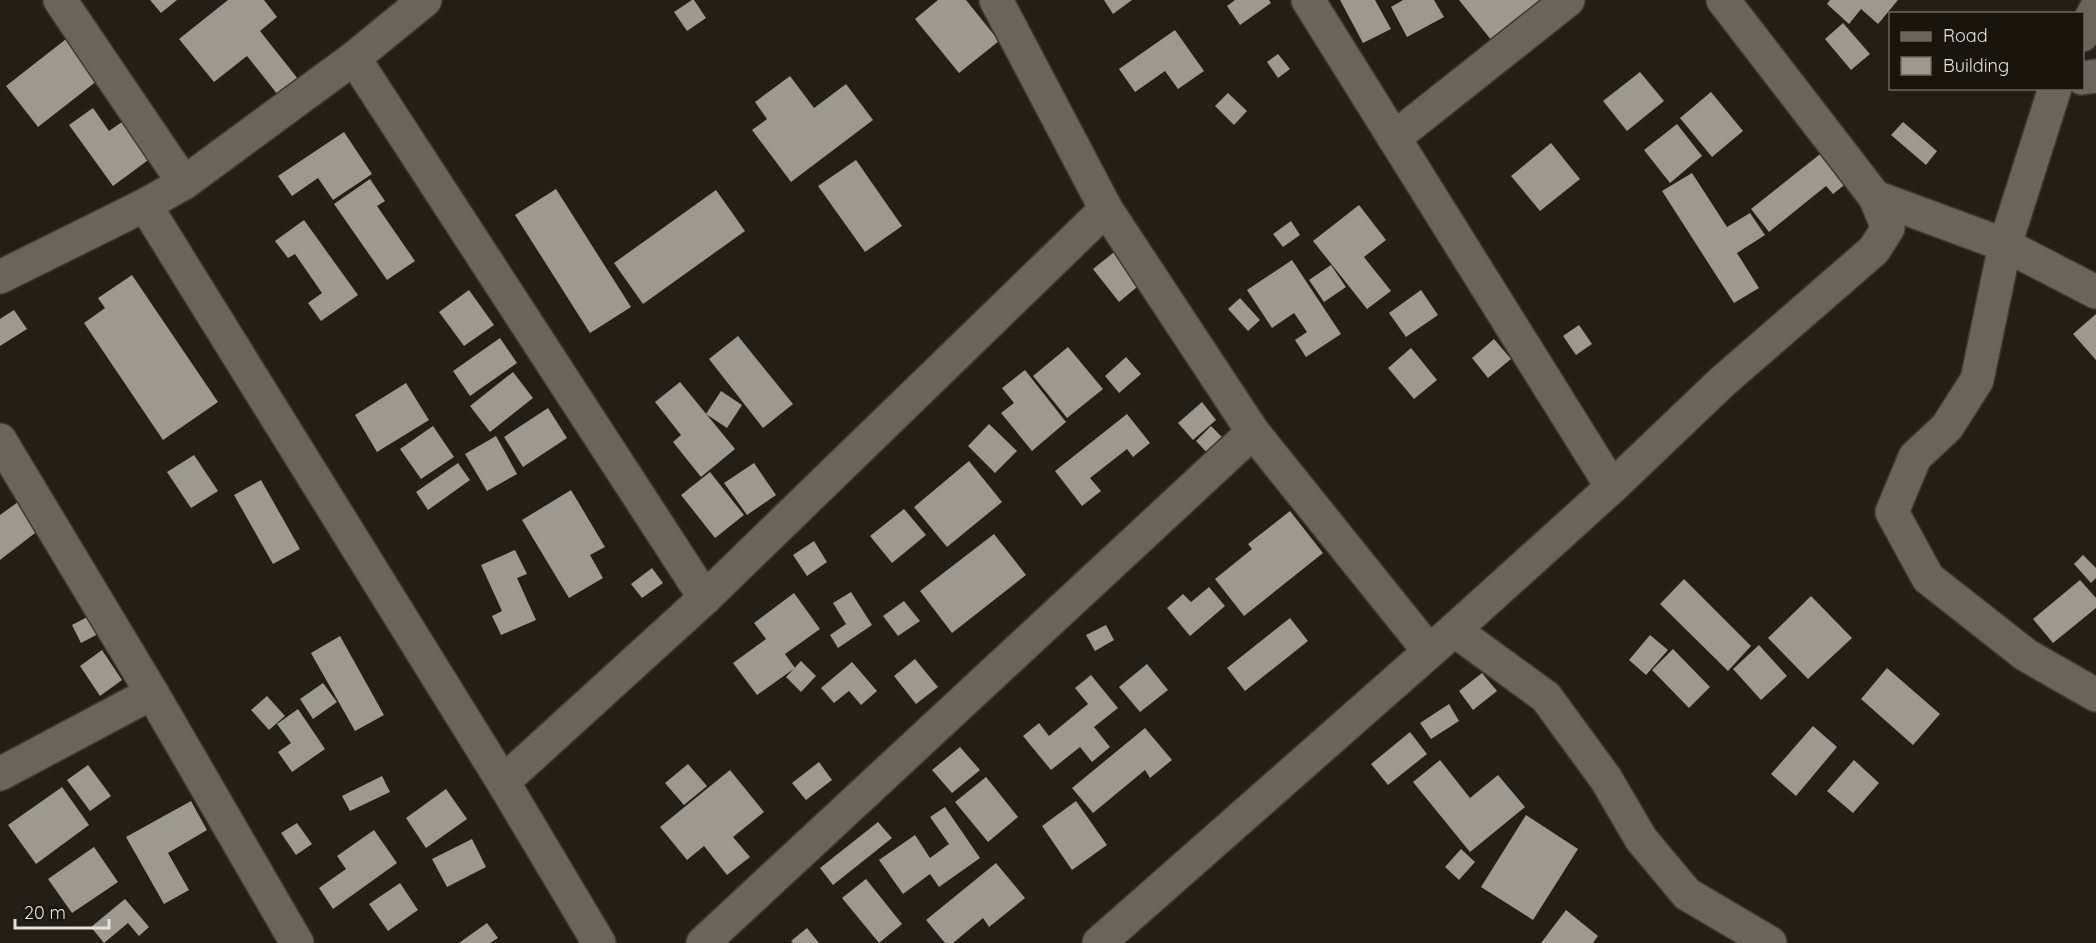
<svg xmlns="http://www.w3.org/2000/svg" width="2096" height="943" viewBox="0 0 2096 943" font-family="Quicksand,sans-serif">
	<rect width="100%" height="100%" fill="#231e16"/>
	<g fill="#9f988e">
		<path d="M 150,0 L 177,0 L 161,13 Z"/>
		<path d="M 228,0 L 264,0 L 277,17 L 260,31 L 298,79 L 278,95 L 247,56 L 214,82 L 179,39 Z"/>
		<path d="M 692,0 L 694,0 L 706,18 L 687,31 L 674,12 Z"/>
		<path d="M 938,0 L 966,0 L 999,41 L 959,73 L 915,19 Z"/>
		<path d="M 1104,0 L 1132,0 L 1113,14 Z"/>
		<path d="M 1235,0 L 1269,0 L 1271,3 L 1240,25 L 1227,6 Z"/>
		<path d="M 1340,0 L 1375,0 L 1391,29 L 1363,43 Z"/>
		<path d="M 1403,0 L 1434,0 L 1444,17 L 1407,37 L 1391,7 Z"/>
		<path d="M 1459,0 L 1543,0 L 1492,41 Z"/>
		<path d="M 1830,0 L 1898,0 L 1878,24 L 1861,9 L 1849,24 L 1827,4 Z"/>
		<path d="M 1843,23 L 1870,54 L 1851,70 L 1825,39 Z"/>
		<path d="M 1175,30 L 1204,71 L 1178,89 L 1165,71 L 1135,92 L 1119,69 Z"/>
		<path d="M 70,36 L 102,77 L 38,127 L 6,86 Z"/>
		<path d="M 1278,54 L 1290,69 L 1278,78 L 1267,62 Z"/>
		<path d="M 1640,72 L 1664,101 L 1627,131 L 1603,101 Z"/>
		<path d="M 790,76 L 814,108 L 846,84 L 873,120 L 791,182 L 752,130 L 767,119 L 755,102 Z"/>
		<path d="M 1711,92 L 1743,131 L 1712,157 L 1680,118 Z"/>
		<path d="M 1228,93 L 1247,111 L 1234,125 L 1215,106 Z"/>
		<path d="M 93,108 L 109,131 L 129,117 L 155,155 L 113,186 L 69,125 Z"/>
		<path d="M 1903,122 L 1937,151 L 1926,165 L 1891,135 Z"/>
		<path d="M 1677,124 L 1702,156 L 1670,183 L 1644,150 Z"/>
		<path d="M 344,132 L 372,174 L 333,200 L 318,178 L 292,196 L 278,176 Z"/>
		<path d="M 1551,143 L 1580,179 L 1540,211 L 1511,176 Z"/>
		<path d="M 1824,151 L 1848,182 L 1833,194 L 1826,186 L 1769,232 L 1751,209 Z"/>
		<path d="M 856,160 L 902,226 L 865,252 L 818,186 Z"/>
		<path d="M 1692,173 L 1727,227 L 1750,213 L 1765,235 L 1737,253 L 1759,288 L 1734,303 L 1662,191 Z"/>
		<path d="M 370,179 L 385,201 L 377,206 L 415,261 L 387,280 L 334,204 Z"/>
		<path d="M 556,189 L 631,307 L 590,333 L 515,215 Z"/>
		<path d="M 716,190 L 745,231 L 643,304 L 614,263 Z"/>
		<path d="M 1359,205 L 1386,240 L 1364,257 L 1391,291 L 1367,309 L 1313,241 Z"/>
		<path d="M 304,220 L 358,295 L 321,321 L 308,303 L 322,293 L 295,254 L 288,258 L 275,241 Z"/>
		<path d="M 1291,221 L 1300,235 L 1283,247 L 1273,234 Z"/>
		<path d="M 1128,241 L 1154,273 L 1119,302 L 1093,269 Z"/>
		<path d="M 1292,260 L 1341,334 L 1306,357 L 1295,340 L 1307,332 L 1294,313 L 1272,328 L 1247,290 Z"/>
		<path d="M 1331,265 L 1346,287 L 1324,302 L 1309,280 Z"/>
		<path d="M 132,275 L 218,402 L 163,440 L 84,323 L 105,308 L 98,298 Z"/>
		<path d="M 469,290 L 494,325 L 464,346 L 439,312 Z"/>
		<path d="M 1421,290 L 1438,315 L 1406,337 L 1389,313 Z"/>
		<path d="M 1240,298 L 1260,320 L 1248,331 L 1228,309 Z"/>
		<path d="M 14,310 L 27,329 L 0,346 L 0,319 Z"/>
		<path d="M 2096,314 L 2096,360 L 2073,334 Z"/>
		<path d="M 1579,325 L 1592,344 L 1576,355 L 1563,336 Z"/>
		<path d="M 738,336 L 793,404 L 763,428 L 709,359 Z"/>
		<path d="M 500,338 L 517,363 L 470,396 L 453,371 Z"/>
		<path d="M 1494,339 L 1511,359 L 1488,378 L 1472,358 Z"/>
		<path d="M 1068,347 L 1103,389 L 1067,418 L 1033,376 Z"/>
		<path d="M 1411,348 L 1437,380 L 1414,399 L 1388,368 Z"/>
		<path d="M 1126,357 L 1141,374 L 1119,393 L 1105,376 Z"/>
		<path d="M 1025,370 L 1066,422 L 1032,451 L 1001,413 L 1014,403 L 1002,388 Z"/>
		<path d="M 513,372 L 533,398 L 490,432 L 470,406 Z"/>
		<path d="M 680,382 L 735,449 L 701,477 L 673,442 L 681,435 L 655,402 Z"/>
		<path d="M 406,383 L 429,420 L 377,452 L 355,415 Z"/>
		<path d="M 721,391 L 742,405 L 727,428 L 706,414 Z"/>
		<path d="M 1202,402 L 1216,420 L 1193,440 L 1178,423 Z"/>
		<path d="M 548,408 L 567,438 L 523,467 L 504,437 Z"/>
		<path d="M 1127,414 L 1150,443 L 1133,457 L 1127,449 L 1090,478 L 1101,491 L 1082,506 L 1055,471 Z"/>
		<path d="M 989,424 L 1017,451 L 995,473 L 968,446 Z"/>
		<path d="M 433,426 L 454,457 L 421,479 L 400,449 Z"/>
		<path d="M 1211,426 L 1227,442 L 1211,457 L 1196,441 Z"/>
		<path d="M 496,436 L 517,474 L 487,491 L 465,454 Z"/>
		<path d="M 194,455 L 218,491 L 191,508 L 167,472 Z"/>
		<path d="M 969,461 L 1002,502 L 947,547 L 914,507 Z"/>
		<path d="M 458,463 L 470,480 L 428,510 L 416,492 Z"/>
		<path d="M 754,463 L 776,495 L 747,515 L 724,483 Z"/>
		<path d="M 710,472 L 744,515 L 715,538 L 681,495 Z"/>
		<path d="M 261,480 L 300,549 L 273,564 L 234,495 Z"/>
		<path d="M 571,490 L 605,547 L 590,555 L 603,578 L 569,598 L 522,520 Z"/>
		<path d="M 18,502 L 39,530 L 0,560 L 0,515 Z"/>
		<path d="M 904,509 L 926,535 L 892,563 L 870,536 Z"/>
		<path d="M 1290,511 L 1323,553 L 1244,616 L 1215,579 L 1252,549 L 1248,544 Z"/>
		<path d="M 994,534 L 1026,575 L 952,633 L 920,591 Z"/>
		<path d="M 814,541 L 827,562 L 807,576 L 793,555 Z"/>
		<path d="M 515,550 L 527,574 L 517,578 L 536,620 L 501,635 L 492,616 L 502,611 L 481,565 Z"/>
		<path d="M 2083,555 L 2096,568 L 2096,578 L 2091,583 L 2074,564 Z"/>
		<path d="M 652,568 L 663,583 L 642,598 L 631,584 Z"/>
		<path d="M 1684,579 L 1751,646 L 1728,671 L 1660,604 Z"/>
		<path d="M 2080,580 L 2096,598 L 2096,608 L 2053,643 L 2033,619 Z"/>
		<path d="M 1209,587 L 1225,606 L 1190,636 L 1167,608 L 1183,594 L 1191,602 Z"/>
		<path d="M 851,592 L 872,625 L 838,648 L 830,635 L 846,624 L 833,603 Z"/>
		<path d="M 794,593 L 820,629 L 785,654 L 795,668 L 757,695 L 733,663 L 766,639 L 754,623 Z"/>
		<path d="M 1811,596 L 1852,638 L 1808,679 L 1768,638 Z"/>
		<path d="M 904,601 L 920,621 L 898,636 L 883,616 Z"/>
		<path d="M 91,615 L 100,633 L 81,643 L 72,625 Z"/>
		<path d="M 1290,618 L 1308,641 L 1245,691 L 1227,668 Z"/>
		<path d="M 1106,625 L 1114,640 L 1095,651 L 1086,635 Z"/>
		<path d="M 1650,635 L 1668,650 L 1646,675 L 1629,660 Z"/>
		<path d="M 340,636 L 384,715 L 355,731 L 311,653 Z"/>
		<path d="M 1759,645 L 1787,676 L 1761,700 L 1733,669 Z"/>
		<path d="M 1673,649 L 1710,687 L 1689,708 L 1652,670 Z"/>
		<path d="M 102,650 L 122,680 L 100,696 L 80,666 Z"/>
		<path d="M 915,659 L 938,687 L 916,704 L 894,676 Z"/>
		<path d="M 801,661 L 816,676 L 801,692 L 786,677 Z"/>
		<path d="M 852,662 L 877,691 L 861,705 L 849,691 L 834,703 L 821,688 Z"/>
		<path d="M 1147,664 L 1168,690 L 1140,712 L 1119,687 Z"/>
		<path d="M 1887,668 L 1940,714 L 1913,745 L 1861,699 Z"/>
		<path d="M 1482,673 L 1497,691 L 1473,710 L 1459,691 Z"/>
		<path d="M 1091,675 L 1118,708 L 1094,727 L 1110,747 L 1092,762 L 1080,747 L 1051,770 L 1023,736 L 1039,723 L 1049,736 L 1088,704 L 1075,688 Z"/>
		<path d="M 323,683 L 337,702 L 313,719 L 300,699 Z"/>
		<path d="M 267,696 L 285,716 L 269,730 L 251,710 Z"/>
		<path d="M 1449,704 L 1459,721 L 1431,739 L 1420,723 Z"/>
		<path d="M 298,709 L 325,749 L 292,772 L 278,752 L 291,743 L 277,724 Z"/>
		<path d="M 1813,726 L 1837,747 L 1796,796 L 1771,774 Z"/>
		<path d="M 1145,728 L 1172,760 L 1150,778 L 1145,770 L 1093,813 L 1072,788 Z"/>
		<path d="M 1410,732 L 1427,754 L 1388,785 L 1371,764 Z"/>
		<path d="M 960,747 L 980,770 L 952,793 L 932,770 Z"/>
		<path d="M 1440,760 L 1470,798 L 1498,775 L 1525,807 L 1470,852 L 1413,782 Z"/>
		<path d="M 1854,760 L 1879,783 L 1853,813 L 1827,791 Z"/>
		<path d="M 819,762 L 832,780 L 806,800 L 792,783 Z"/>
		<path d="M 688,764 L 707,786 L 684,805 L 665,783 Z"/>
		<path d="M 88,765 L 111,796 L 90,811 L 67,780 Z"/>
		<path d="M 730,770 L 764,812 L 733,837 L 750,857 L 727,875 L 704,846 L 687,860 L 660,827 Z"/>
		<path d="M 382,776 L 390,792 L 350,811 L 342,796 Z"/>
		<path d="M 986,777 L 1018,817 L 988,842 L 955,802 Z"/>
		<path d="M 62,787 L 89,825 L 36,864 L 8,825 Z"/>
		<path d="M 446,789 L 467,819 L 426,848 L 406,818 Z"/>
		<path d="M 191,801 L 207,830 L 168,853 L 189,890 L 164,904 L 126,837 Z"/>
		<path d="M 1076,801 L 1107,845 L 1072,870 L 1042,826 Z"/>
		<path d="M 945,807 L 980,858 L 939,887 L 930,874 L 903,894 L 879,860 L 915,835 L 930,858 L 949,844 L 930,817 Z"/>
		<path d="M 1526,815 L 1578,849 L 1533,920 L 1481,887 Z"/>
		<path d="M 878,822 L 892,838 L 833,885 L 820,868 Z"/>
		<path d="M 297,823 L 312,844 L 296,855 L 281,833 Z"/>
		<path d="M 374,830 L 397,863 L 333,909 L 319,888 L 346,869 L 337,856 Z"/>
		<path d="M 472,839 L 486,867 L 447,887 L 432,859 Z"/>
		<path d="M 94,847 L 118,882 L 72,913 L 48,879 Z"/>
		<path d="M 1461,849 L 1475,862 L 1459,880 L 1445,867 Z"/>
		<path d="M 996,863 L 1025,898 L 989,927 L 983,918 L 953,943 L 945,943 L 926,920 Z"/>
		<path d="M 866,879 L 902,924 L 879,943 L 842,898 Z"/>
		<path d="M 400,883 L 418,910 L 388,931 L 369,904 Z"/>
		<path d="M 125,899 L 149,927 L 139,936 L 128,923 L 104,943 L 91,927 Z"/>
		<path d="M 1566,910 L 1598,936 L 1593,943 L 1541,943 Z"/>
		<path d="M 487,923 L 498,938 L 490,943 L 459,943 Z"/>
		<path d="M 807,928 L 819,943 L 793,943 L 791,941 Z"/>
	</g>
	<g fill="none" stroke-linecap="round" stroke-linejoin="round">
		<defs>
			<g id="street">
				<path d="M 60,0 L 184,183"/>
				<path d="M 996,0 L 1106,209 L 1253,432 L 1429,651"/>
				<path d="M 1308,0 L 1612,487"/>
				<path d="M 2082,35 L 2096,9"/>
				<path d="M 354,58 L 705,598"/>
				<path d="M 2082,78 L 2096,76"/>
				<path d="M 2055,88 L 2005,245 L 1977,380 L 1947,427 L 1915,457 L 1892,512 L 1928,578 L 2026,655 L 2096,695"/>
				<path d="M 1394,138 L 1568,0"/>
				<path d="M 1875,197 L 2005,245 L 2096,292"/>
				<path d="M 145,205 L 503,782 L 599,943"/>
				<path d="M 0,277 L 145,205 L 184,183 L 354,58 L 425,0"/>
				<path d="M 0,440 L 152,693 L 297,943"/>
				<path d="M 1454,630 L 1546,697 L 1606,779 L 1641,839 L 1687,894 L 1770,943"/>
				<path d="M 0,774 L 152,693"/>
				<path d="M 503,782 L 705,598 L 1106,209"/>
				<path d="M 703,943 L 1253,432"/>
				<path d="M 1099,943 L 1454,630 L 1612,487 L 1722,382 L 1874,250 L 1888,228 L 1875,197 L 1723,0"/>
			</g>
		</defs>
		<use href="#street" stroke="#3c3833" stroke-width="36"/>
		<use href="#street" stroke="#6b645c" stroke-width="33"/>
	</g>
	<rect x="1889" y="12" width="195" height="78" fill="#1a140d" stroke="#6b6660" stroke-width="1.5"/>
	<rect x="1901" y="32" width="30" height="9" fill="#6b645c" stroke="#6b6660" stroke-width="1.5"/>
	<text x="1943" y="42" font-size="18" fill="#e5e2dd">Road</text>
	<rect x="1901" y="57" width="30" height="18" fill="#9f988e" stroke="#6b6660" stroke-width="1.5"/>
	<text x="1943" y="72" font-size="18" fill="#e5e2dd">Building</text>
	<path d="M15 919v9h94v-9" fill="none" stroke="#e5e2dd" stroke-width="3"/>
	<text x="24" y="919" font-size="18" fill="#e5e2dd" stroke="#1a140d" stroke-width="4.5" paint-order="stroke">20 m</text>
</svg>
